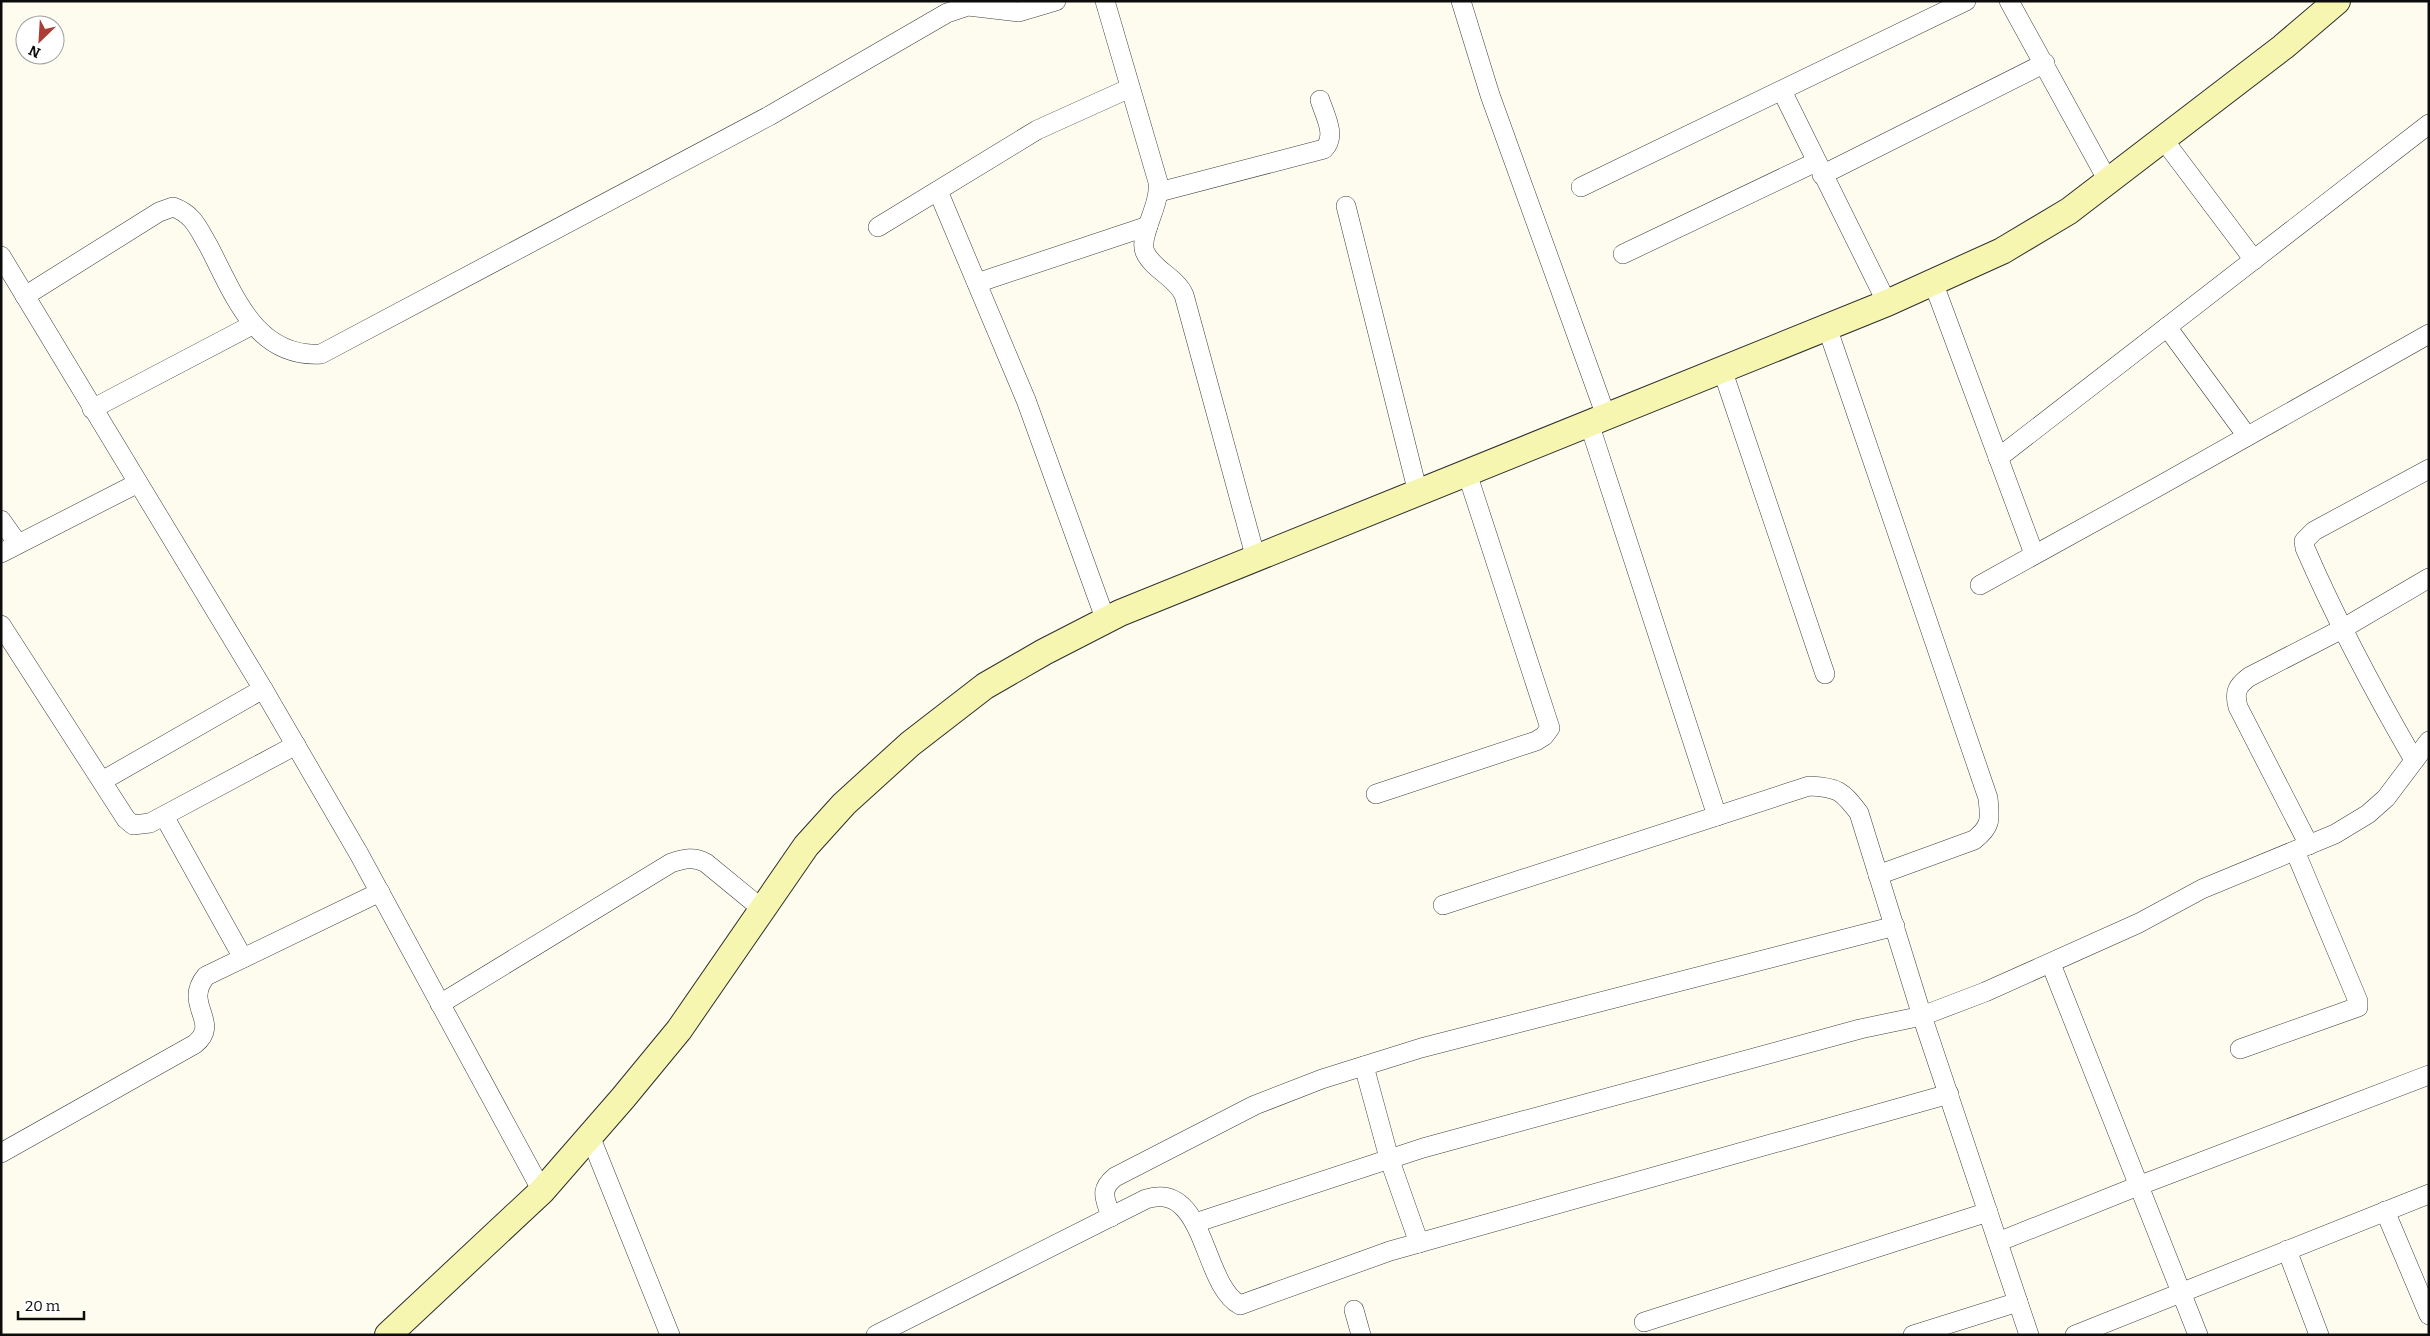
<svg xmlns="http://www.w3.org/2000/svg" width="2430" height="1336" viewBox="0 0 2430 1336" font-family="Bitter,serif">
	<rect width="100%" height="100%" fill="#fdfcee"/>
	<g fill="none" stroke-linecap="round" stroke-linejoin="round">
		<defs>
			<g id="street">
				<path d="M 1105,1 L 1158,182 C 1161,206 1138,236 1145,252 C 1153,270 1176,277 1184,295 L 1256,559"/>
				<path d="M 1461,1 L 1490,95 L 1606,416"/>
				<path d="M 2009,1 L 2108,181"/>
				<path d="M 1782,91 L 1887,303"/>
				<path d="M 2163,139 L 2254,260"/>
				<path d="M 1822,175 L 2045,63"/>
				<path d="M 1581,187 L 1966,1"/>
				<path d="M 938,191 L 1026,400 L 1106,621"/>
				<path d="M 1159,192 L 1324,149 C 1337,136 1325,116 1320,100"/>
				<path d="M 1346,206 L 1418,493"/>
				<path d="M 878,227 L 1037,130 L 1130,88"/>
				<path d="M 1623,254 L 1816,162"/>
				<path d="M 1,256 L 263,689 L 359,854 L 542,1191"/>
				<path d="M 1933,282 L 2034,554"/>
				<path d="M 977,283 L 1148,226"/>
				<path d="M 25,296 L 159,212 L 173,207 C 193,214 198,228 208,245 C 234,294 255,358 321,354 L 769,116 L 947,13 L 968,6 L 1019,12 L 1056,1"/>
				<path d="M 1827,327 L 1988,798 C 1990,819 1992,826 1974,840 L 1878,875"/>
				<path d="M 2167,327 L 2247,436"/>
				<path d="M 1722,369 L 1825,674"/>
				<path d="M 92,409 L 252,325"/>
				<path d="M 1589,423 L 1717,816"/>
				<path d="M 1998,458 L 2429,124"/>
				<path d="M 1,520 L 18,544"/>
				<path d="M 1,553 L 138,483"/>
				<path d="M 1980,585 L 2161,485 L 2429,334"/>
				<path d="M 1,625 L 126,819 L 133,825 L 150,823 L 296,745"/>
				<path d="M 2414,760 C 2374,691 2337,622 2305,548 L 2304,541 L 2314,531 L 2429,469"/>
				<path d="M 102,781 L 263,689"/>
				<path d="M 1376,794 L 1536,741 L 1544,736 L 1550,728 L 1467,473"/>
				<path d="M 164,816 L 243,958"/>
				<path d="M 2309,845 L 2238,707 C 2234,692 2237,686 2249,677 L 2342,629 L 2429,578"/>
				<path d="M 1443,905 L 1809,786 C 1838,787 1842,791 1859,813 L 1922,1016 L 2029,1335"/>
				<path d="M 2051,964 L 2198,1335"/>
				<path d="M 440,1004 L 671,863 C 684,859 693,856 706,863 L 762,909"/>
				<path d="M 2240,1049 L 2358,1007 L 2358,1001 L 2295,851"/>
				<path d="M 1364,1066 L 1389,1158 L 1419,1243"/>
				<path d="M 590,1136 L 670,1335"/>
				<path d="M 1,1153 L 195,1044 C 222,1022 182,1005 206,976 L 380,892"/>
				<path d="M 2385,1211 L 2429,1315"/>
				<path d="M 1111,1217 C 1106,1199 1098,1191 1115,1177 L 1255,1105 L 1322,1079 L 1421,1048 L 1895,926"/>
				<path d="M 1195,1223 L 1423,1148 L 1860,1029 L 1922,1016 L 1985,992 L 2139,923 L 2202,889 L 2335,834 L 2368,814 L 2386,798 L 2429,741"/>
				<path d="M 1998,1242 L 2138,1186 L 2429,1075"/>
				<path d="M 2287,1250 L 2319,1335"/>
				<path d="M 1354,1310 L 1361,1335"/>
				<path d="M 1644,1322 L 1988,1212"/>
				<path d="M 876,1335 L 1146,1199 C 1206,1180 1202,1285 1240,1305 L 1390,1251 L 1949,1094"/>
				<path d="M 1913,1335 L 2018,1302"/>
				<path d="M 2075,1335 L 2429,1194"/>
			</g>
			<path id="secondary" d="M 388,1335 L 542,1191 L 623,1098 L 679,1030 L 806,846 L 844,804 L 910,744 L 985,686 L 1044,652 L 1120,613 L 1887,303 L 2002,251 L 2069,211 L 2283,47 L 2337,1"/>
		</defs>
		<use href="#street" stroke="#3f3f3f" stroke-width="20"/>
		<use href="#secondary" stroke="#2e2e2e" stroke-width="28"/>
		<use href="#street" stroke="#fff" stroke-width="19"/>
		<use href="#secondary" stroke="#f6f6b0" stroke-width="26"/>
	</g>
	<rect width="2430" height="1336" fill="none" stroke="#0c0c0c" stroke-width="5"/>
	<g transform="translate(40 40) rotate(205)"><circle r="24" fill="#ffffff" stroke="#9e9e9e"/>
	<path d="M0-4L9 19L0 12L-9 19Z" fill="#ad3c34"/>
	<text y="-8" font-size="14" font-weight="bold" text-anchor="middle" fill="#0c0c0c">N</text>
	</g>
	<path d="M18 1311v8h66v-8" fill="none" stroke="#0c0c0c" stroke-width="2.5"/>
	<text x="25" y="1311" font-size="15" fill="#0c0c0c" stroke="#ffffff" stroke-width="4" paint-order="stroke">20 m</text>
</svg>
